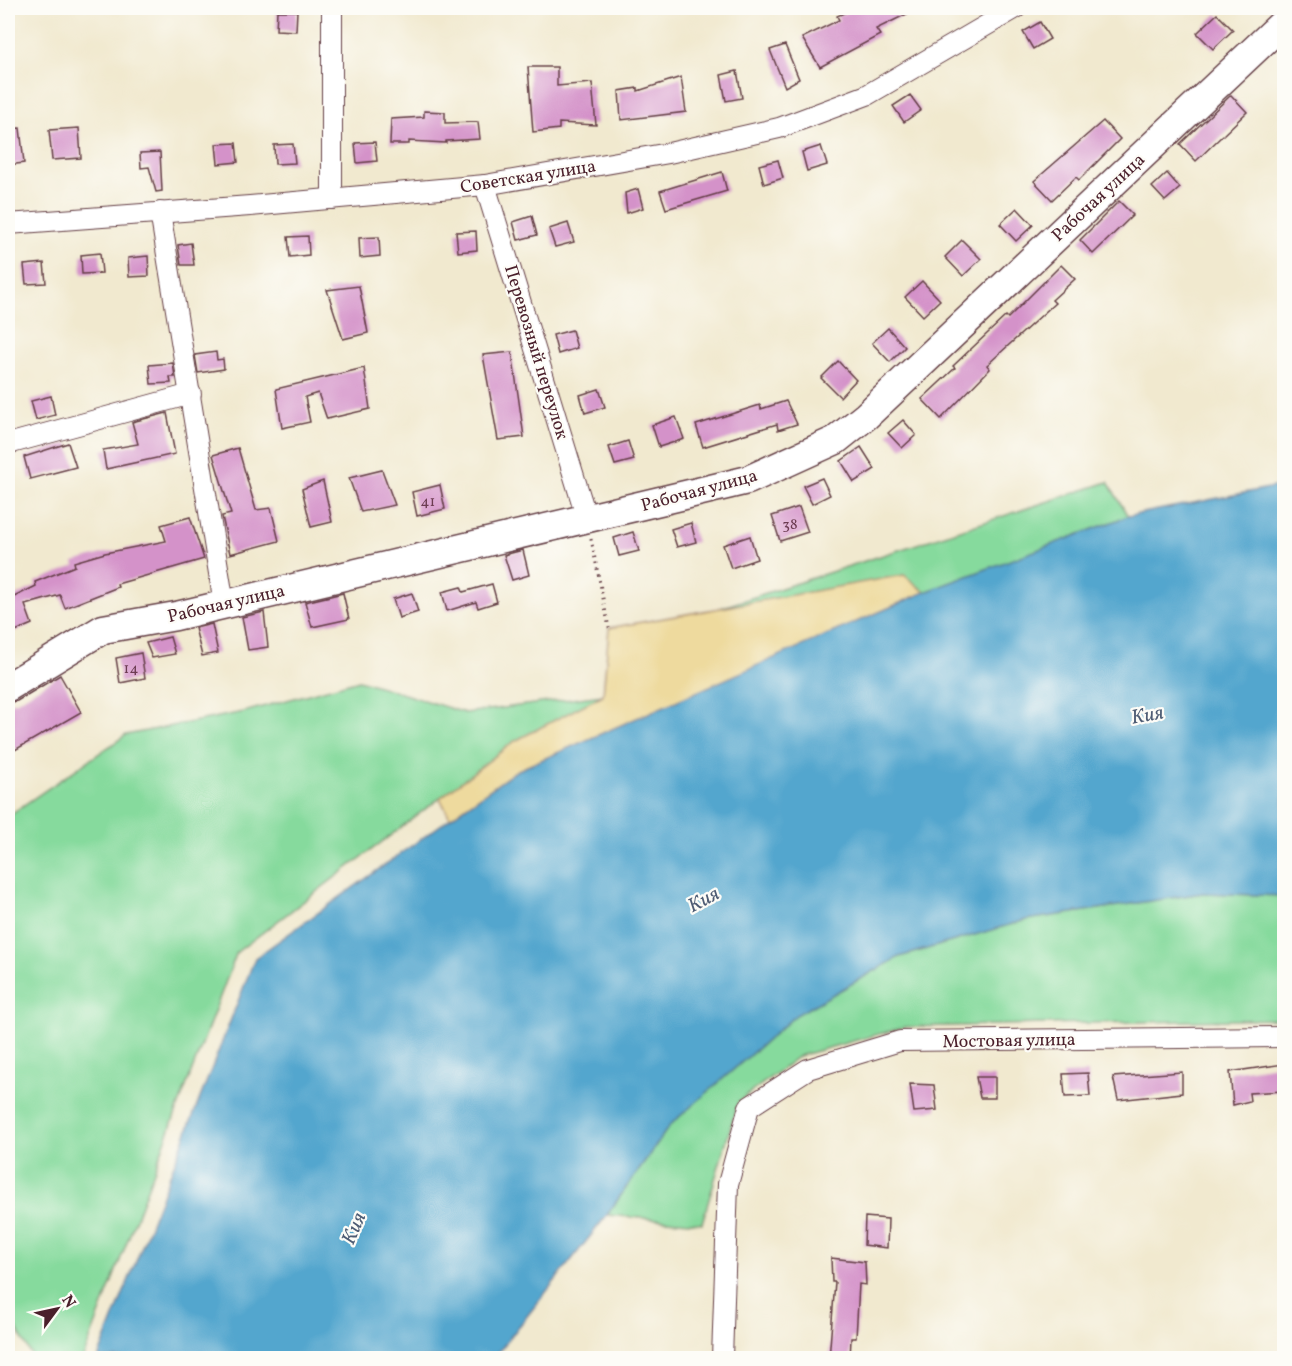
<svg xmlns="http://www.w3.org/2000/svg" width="1292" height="1366" viewBox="0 0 1292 1366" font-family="Vollkorn,serif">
	<rect width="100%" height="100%" fill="#fdfcf7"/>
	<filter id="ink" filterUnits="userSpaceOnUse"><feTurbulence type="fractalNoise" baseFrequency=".0167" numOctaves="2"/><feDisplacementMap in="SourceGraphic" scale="12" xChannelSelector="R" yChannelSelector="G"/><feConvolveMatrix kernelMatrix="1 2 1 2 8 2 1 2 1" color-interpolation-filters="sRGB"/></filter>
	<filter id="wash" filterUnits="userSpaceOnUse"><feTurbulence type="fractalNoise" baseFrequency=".008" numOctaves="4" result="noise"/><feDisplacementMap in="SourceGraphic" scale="24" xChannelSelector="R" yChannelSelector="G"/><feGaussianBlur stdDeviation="1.35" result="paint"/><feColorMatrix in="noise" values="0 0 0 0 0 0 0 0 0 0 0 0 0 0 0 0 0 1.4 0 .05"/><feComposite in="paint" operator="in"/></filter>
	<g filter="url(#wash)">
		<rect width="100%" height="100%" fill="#f1e9cf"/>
		<g fill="#86da9d" stroke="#687c64" stroke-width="1.5">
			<path d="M 1108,482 L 1128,516 L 925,592 L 904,575 L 720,608 Z"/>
			<path d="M 359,680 L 465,713 L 603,695 L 515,741 L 237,952 L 83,1358 L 33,1358 L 8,1313 L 8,816 L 126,735 L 244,712 Z"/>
			<path d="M 1203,893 L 1284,896 L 1284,1019 L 905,1027 L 799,1056 L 738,1102 L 702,1223 L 607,1215 L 670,1125 L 796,1015 L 899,957 L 1026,920 Z"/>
		</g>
		<path fill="#eeda9e" stroke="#9c7c64" stroke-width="1.5" d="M 904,575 L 925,592 L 516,771 L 450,818 L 440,798 L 515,741 L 603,695 L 609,628 Z"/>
		<path fill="#53a6ce" stroke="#4e627c" stroke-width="1.5" d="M 1284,485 L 1284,896 L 1203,893 L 1026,920 L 899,957 L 796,1015 L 670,1125 L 607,1215 L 494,1358 L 98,1358 L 255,958 L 516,771 L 925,592 L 1128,516 Z"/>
		<g id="blocks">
			<g fill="#d492c9">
				<path d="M 855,8 L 919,8 L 876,29 L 880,35 L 820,67 L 802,38 L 839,20 L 837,16 Z"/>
				<path d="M 277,11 L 297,11 L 296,31 L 276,30 Z"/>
				<path d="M 1217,14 L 1233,30 L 1213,49 L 1197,33 Z"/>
				<path d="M 1040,22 L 1050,39 L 1033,49 L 1023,32 Z"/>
				<path d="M 785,45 L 799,79 L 785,87 L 770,50 Z"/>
				<path d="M 528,67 L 557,67 L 557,86 L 592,83 L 596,125 L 559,123 L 559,129 L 533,132 Z"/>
				<path d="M 737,71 L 742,98 L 726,101 L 721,75 Z"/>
				<path d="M 681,77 L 686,112 L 621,120 L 619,91 L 638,88 L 638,91 Z"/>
				<path d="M 910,95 L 921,110 L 904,122 L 893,106 Z"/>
				<path d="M 1231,95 L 1247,112 L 1196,161 L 1180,144 Z"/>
				<path d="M 424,111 L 445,112 L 445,123 L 478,122 L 480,139 L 446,141 L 446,143 L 409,141 L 409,144 L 390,144 L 391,119 L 424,117 Z"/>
				<path d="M 1103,121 L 1120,139 L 1079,180 L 1076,177 L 1052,200 L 1034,181 Z"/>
				<path d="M 20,128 L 24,163 L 8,165 L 8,129 Z"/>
				<path d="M 79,128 L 81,158 L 52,160 L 49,130 Z"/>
				<path d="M 375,142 L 377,161 L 357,163 L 355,143 Z"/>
				<path d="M 236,143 L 238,162 L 218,164 L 216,144 Z"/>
				<path d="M 293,144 L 295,163 L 275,164 L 274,145 Z"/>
				<path d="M 821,146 L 827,165 L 807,171 L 802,152 Z"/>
				<path d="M 160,152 L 162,191 L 156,192 L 149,167 L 141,168 L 140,153 Z"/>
				<path d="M 778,160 L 783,178 L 764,184 L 759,165 Z"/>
				<path d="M 722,172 L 727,191 L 666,209 L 660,191 Z"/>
				<path d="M 1167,173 L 1180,188 L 1165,201 L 1152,187 Z"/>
				<path d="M 638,189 L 643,208 L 627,213 L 625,193 Z"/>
				<path d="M 1119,201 L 1133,215 L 1093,254 L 1080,240 Z"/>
				<path d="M 1017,208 L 1033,225 L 1016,241 L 1000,224 Z"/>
				<path d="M 532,216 L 537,235 L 518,240 L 513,222 Z"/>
				<path d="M 568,223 L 574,242 L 555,247 L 549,229 Z"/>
				<path d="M 476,231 L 477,250 L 458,252 L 456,232 Z"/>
				<path d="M 308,236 L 309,255 L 290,257 L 288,237 Z"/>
				<path d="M 379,237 L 380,256 L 360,258 L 359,238 Z"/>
				<path d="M 962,240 L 981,259 L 963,276 L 945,257 Z"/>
				<path d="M 191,243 L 194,265 L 181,265 L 178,245 Z"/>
				<path d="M 100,253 L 102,273 L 82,274 L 81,255 Z"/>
				<path d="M 148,256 L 149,276 L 129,277 L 128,258 Z"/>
				<path d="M 44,263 L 46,283 L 26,284 L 24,265 Z"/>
				<path d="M 1061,265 L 1075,279 L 1052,300 L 1055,303 L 987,365 L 990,369 L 941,419 L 922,399 L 955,368 L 953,366 L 1006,316 L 1008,318 Z"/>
				<path d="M 922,281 L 940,300 L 923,316 L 905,297 Z"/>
				<path d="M 359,286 L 368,333 L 343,339 L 327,290 Z"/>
				<path d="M 888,328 L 905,347 L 890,362 L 872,343 Z"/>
				<path d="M 572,330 L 577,348 L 558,354 L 553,335 Z"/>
				<path d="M 216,352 L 217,360 L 223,359 L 224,369 L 198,373 L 195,355 Z"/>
				<path d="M 512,352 L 524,437 L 498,440 L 483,355 Z"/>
				<path d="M 838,361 L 856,380 L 840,397 L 821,378 Z"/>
				<path d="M 173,363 L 175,377 L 170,377 L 171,383 L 151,384 L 149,365 Z"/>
				<path d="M 364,368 L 370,409 L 327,419 L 318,393 L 305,397 L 310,422 L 282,428 L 276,389 Z"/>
				<path d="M 599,389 L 605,407 L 585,413 L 580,395 Z"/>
				<path d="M 51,396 L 55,415 L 36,420 L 31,401 Z"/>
				<path d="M 786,401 L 797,424 L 778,430 L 777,424 L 703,447 L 696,425 L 760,405 L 761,409 Z"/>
				<path d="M 167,413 L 175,454 L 106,469 L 103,450 L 138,444 L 132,422 Z"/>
				<path d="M 676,417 L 684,439 L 659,447 L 652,425 Z"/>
				<path d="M 903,420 L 916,435 L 902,448 L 888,433 Z"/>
				<path d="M 628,441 L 634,460 L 615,465 L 609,447 Z"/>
				<path d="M 68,443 L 76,467 L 30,479 L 24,457 Z"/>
				<path d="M 861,447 L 875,469 L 854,482 L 841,461 Z"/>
				<path d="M 238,448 L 256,510 L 271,508 L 279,541 L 230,554 L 222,516 L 231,514 L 213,455 Z"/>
				<path d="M 382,470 L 395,505 L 361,512 L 349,478 Z"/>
				<path d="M 822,478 L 830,495 L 812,504 L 803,486 Z"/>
				<path d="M 323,481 L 332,522 L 311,527 L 302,489 Z"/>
				<path d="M 440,485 L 445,509 L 417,516 L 412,492 Z"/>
				<path d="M 799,507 L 808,532 L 780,541 L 772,516 Z"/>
				<path d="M 190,517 L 204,559 L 117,584 L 118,587 L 65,608 L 60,595 L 25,605 L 32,624 L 8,634 L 8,600 L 36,586 L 35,582 L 75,566 L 74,562 L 105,553 L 166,541 L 161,525 Z"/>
				<path d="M 691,523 L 696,542 L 677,547 L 671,529 Z"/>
				<path d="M 633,532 L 639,551 L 619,556 L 614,538 Z"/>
				<path d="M 750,536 L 757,559 L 731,568 L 723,545 Z"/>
				<path d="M 523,550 L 529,575 L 512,580 L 504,555 Z"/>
				<path d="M 492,584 L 497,602 L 478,608 L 476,602 L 447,611 L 442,592 L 461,587 L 463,592 Z"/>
				<path d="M 343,593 L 349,619 L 312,627 L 305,602 Z"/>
				<path d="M 412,593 L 418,612 L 399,618 L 393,599 Z"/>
				<path d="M 264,612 L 268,647 L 248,650 L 242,617 Z"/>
				<path d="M 212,624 L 218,653 L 202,656 L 195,628 Z"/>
				<path d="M 170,637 L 175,654 L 152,658 L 146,643 Z"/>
				<path d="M 141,653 L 145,678 L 120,683 L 116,658 Z"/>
				<path d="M 60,675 L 81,712 L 8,754 L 8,703 L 17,701 Z"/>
				<path d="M 1284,1064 L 1284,1091 L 1249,1093 L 1250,1101 L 1233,1105 L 1230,1072 Z"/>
				<path d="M 1182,1072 L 1182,1093 L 1118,1100 L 1113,1077 Z"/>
				<path d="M 1088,1073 L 1090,1096 L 1065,1097 L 1063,1074 Z"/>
				<path d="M 976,1077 L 995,1077 L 995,1098 L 980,1098 Z"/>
				<path d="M 910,1084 L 934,1085 L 937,1110 L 914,1112 Z"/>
				<path d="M 865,1217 L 888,1219 L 887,1248 L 864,1245 Z"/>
				<path d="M 831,1258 L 865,1262 L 866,1285 L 859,1284 L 856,1338 L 851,1338 L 850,1359 L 829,1359 L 835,1282 L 832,1282 Z"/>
			</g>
		</g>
	</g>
	<g filter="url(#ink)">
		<use href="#blocks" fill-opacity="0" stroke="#633d44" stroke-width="1.5"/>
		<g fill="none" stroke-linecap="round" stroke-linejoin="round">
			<defs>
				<g id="minor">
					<path d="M 485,185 L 587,519"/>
					<path d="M 332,199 L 332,8"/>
					<path d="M 160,212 L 224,604"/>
					<path d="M 8,224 L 250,206 L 485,185 L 669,153 L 779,128 L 867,95 L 1016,8"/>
					<path d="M 8,444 L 191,394"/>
					<path d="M 722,1358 L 728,1184 L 749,1107 L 808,1069 L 900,1041 L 1284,1037"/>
				</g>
				<path id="secondary" d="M 8,687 L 103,629 L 176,616 L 748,480 L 836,440 L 866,416 L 1284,22"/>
			</defs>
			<use href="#minor" stroke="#633d44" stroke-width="22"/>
			<use href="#secondary" stroke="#633d44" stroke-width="31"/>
			<path stroke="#633d44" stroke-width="3" stroke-dasharray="1.5 4.5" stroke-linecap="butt" d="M 591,539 L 609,628"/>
			<use href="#minor" stroke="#fff" stroke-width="20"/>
			<use href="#secondary" stroke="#fff" stroke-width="28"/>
		</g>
	</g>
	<g text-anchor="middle" stroke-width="4.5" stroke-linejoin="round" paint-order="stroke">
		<g font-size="15" fill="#6c3c52">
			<text x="428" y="506">41</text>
			<text x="790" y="529">38</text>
			<text x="131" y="673">14</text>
		</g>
		<g font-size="18" fill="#4a1f2b" stroke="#fdfcf7">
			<text transform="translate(528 176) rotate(-9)" y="6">Советская улица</text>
			<text transform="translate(1098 197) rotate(-43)" y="6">Рабочая улица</text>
			<text transform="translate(537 352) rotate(73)" y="6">Перевозный переулок</text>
			<text transform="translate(699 490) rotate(-15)" y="6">Рабочая улица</text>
			<text transform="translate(226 603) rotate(-13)" y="6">Рабочая улица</text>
			<text transform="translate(1009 1040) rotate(-1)" y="6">Мостовая улица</text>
		</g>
		<g font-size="20" font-style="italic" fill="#4e5c74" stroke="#fdfcf7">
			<text transform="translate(1147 714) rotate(-10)" y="7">Кия</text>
			<text transform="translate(703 899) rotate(-28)" y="7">Кия</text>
			<text transform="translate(353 1228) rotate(-67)" y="7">Кия</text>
		</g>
	</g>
	<rect width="1292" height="1366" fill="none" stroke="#fdfcf7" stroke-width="30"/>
	<g transform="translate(57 1309) rotate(57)" stroke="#fdfcf7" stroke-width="4.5" paint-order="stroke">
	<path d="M0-4.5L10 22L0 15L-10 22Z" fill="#4a1f2b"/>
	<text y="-9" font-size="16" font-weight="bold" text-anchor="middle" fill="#4a1f2b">N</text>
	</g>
</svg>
